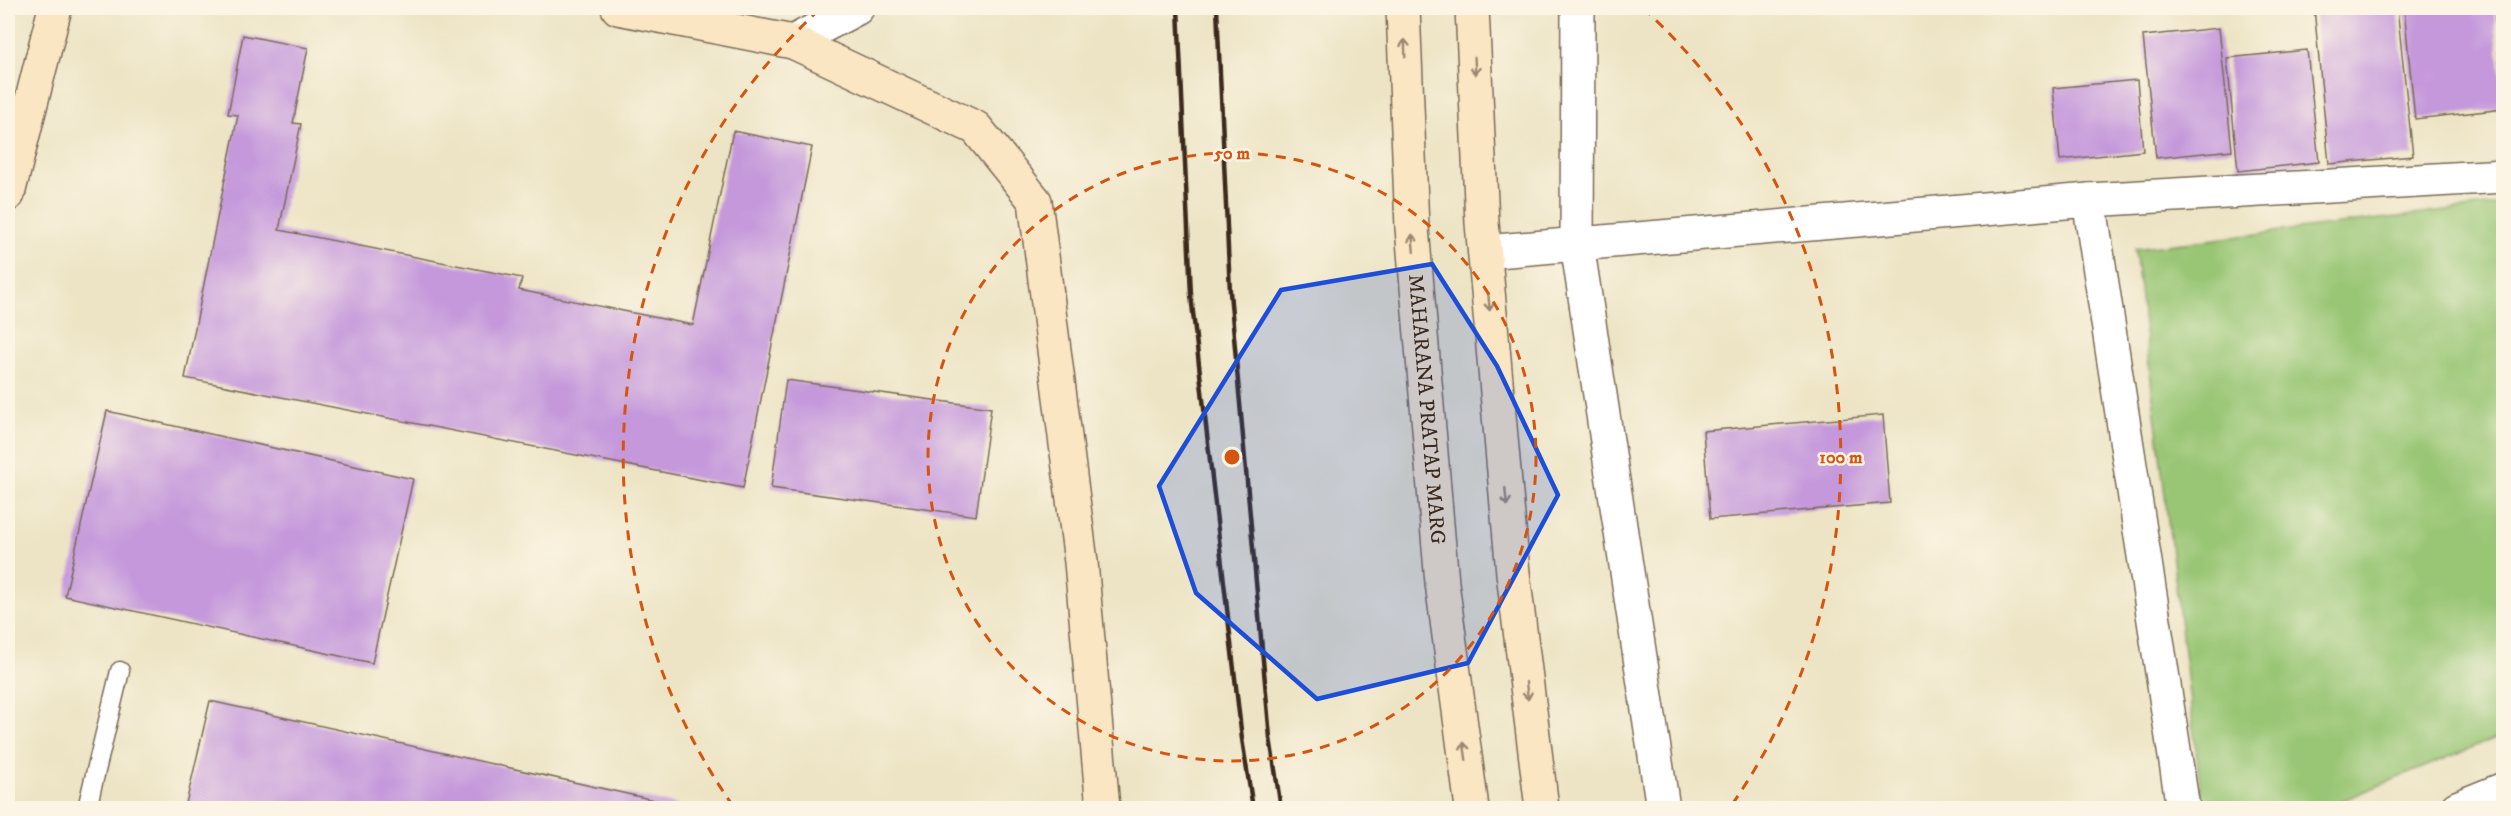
<svg xmlns="http://www.w3.org/2000/svg" width="2511" height="816" viewBox="0 0 2511 816" font-family="'IM FELL DW Pica',serif">
	<rect width="100%" height="100%" fill="#fcf5e5"/>
	<filter id="ink" filterUnits="userSpaceOnUse"><feTurbulence type="fractalNoise" baseFrequency=".0167" numOctaves="2"/><feDisplacementMap in="SourceGraphic" scale="12" xChannelSelector="R" yChannelSelector="G"/><feConvolveMatrix kernelMatrix="1 2 1 2 8 2 1 2 1" color-interpolation-filters="sRGB"/></filter>
	<filter id="wash" filterUnits="userSpaceOnUse"><feTurbulence type="fractalNoise" baseFrequency=".008" numOctaves="4" result="noise"/><feDisplacementMap in="SourceGraphic" scale="24" xChannelSelector="R" yChannelSelector="G"/><feGaussianBlur stdDeviation="1.35" result="paint"/><feColorMatrix in="noise" values="0 0 0 0 0 0 0 0 0 0 0 0 0 0 0 0 0 1.4 0 .05"/><feComposite in="paint" operator="in"/></filter>
	<g filter="url(#wash)">
		<rect width="100%" height="100%" fill="#ede4c5"/>
		<path fill="#99c674" stroke="#6a7849" stroke-width="1.5" d="M 2503,204 L 2503,735 L 2324,808 L 2203,808 L 2135,249 Z"/>
		<g id="blocks">
			<g fill="#c498db">
				<path d="M 2040,8 L 2093,8 L 2093,9 L 2041,14 Z"/>
				<path d="M 2314,8 L 2397,8 L 2413,156 L 2329,164 Z"/>
				<path d="M 2404,8 L 2494,8 L 2504,109 L 2415,119 Z"/>
				<path d="M 2500,8 L 2504,8 L 2504,31 L 2502,31 Z"/>
				<path d="M 2219,28 L 2232,150 L 2156,158 L 2143,36 Z"/>
				<path d="M 243,35 L 308,48 L 293,123 L 301,124 L 279,230 L 522,278 L 519,290 L 693,325 L 733,131 L 812,147 L 743,488 L 185,378 L 238,115 L 228,114 Z"/>
				<path d="M 2307,50 L 2319,162 L 2238,171 L 2227,58 Z"/>
				<path d="M 2137,80 L 2143,151 L 2060,160 L 2053,88 Z"/>
				<path d="M 786,380 L 991,408 L 976,516 L 771,488 Z"/>
				<path d="M 107,411 L 413,479 L 372,663 L 65,596 Z"/>
				<path d="M 1883,415 L 1890,503 L 1710,519 L 1703,431 Z"/>
				<path d="M 210,701 L 690,808 L 185,808 Z"/>
			</g>
		</g>
	</g>
	<g filter="url(#ink)">
		<use href="#blocks" fill-opacity="0" stroke="#796b58" stroke-width="1.5"/>
		<g fill="none" stroke-linecap="round" stroke-linejoin="round">
			<defs>
				<path id="lane" d="M 87,808 L 120,671"/>
				<g id="street">
					<path d="M 1578,8 L 1577,244 L 1663,808"/>
					<path d="M 793,42 L 857,8"/>
					<path d="M 2089,200 L 2183,808"/>
					<path d="M 1485,252 L 2089,200 L 2504,176"/>
					<path d="M 2457,808 L 2504,789"/>
				</g>
				<g id="secondary">
					<path d="M 618,8 L 793,42 L 976,128 L 1035,201 L 1081,562 L 1103,808"/>
					<path id="s1" d="M 1403,8 L 1412,228 L 1442,583 L 1472,808"/>
					<path d="M 1472,8 L 1482,223 L 1513,573 L 1542,808"/>
					<path d="M 8,194 L 55,8"/>
				</g>
			</defs>
			<use href="#lane" stroke="#796b58" stroke-width="21"/>
			<use href="#street" stroke="#796b58" stroke-width="36"/>
			<use href="#secondary" stroke="#796b58" stroke-width="36"/>
			<use href="#lane" stroke="#fff" stroke-width="18"/>
			<use href="#street" stroke="#fff" stroke-width="33"/>
			<use href="#secondary" stroke="#fbe6c4" stroke-width="33"/>
			<g stroke="#3b2a1e" stroke-width="4.5">
				<path d="M 1178,8 L 1191,295 L 1242,739 L 1253,808"/>
				<path d="M 1217,8 L 1230,292 L 1270,738 L 1281,808"/>
			</g>
		</g>
		<defs><path id="oneway-shaft" d="M-6 0H5M1.5-3L5.5 0L1.5 3" fill="none" stroke-width="1.6" stroke-linecap="round" stroke-linejoin="round" transform="scale(1.5)"/></defs>
		<g stroke="#9b8871">
			<use href="#oneway-shaft" transform="translate(1405 48) rotate(-92)"/>
			<use href="#oneway-shaft" transform="translate(1475 66) rotate(87)"/>
			<use href="#oneway-shaft" transform="translate(1413 243) rotate(-95)"/>
			<use href="#oneway-shaft" transform="translate(1489 302) rotate(85)"/>
			<use href="#oneway-shaft" transform="translate(1506 497) rotate(85)"/>
			<use href="#oneway-shaft" transform="translate(1527 691) rotate(83)"/>
			<use href="#oneway-shaft" transform="translate(1465 751) rotate(-98)"/>
		</g>
	</g>
	<path fill="#1d4ed8" fill-opacity="0.2" stroke="#1d4ed8" stroke-width="4.5" stroke-linejoin="round" d="M 1432,264 L 1497,366 L 1558,495 L 1468,663 L 1317,699 L 1196,593 L 1159,486 L 1281,290 Z"/>
	<g fill="none" stroke="#d7540e" stroke-width="3" stroke-dasharray="10 8">
		<circle cx="1232" cy="457" r="304"/>
		<path d="M733 806A609 609 0 0 1 821 8M1643 8A609 609 0 0 1 1731 806"/>
	</g>
	<g text-anchor="middle" stroke-width="5" stroke-linejoin="round" paint-order="stroke">
		<g font-size="21" fill="#3b2a1e" stroke="#fcf5e5">
			<text dy="7" stroke="none"><textPath href="#s1" startOffset="402">MAHARANA PRATAP MARG</textPath></text>
		</g>
	</g>
	<circle cx="1232" cy="457" r="9" fill="#d7540e" stroke="#fcf5e5" stroke-width="3"/>
	<g font-size="18" text-anchor="middle" font-weight="bold" fill="#d7540e" stroke="#fcf5e5" stroke-width="5" stroke-linejoin="round" paint-order="stroke">
		<text x="1232" y="159">50 m</text>
		<text x="1841" y="463">100 m</text>
	</g>
	<rect width="2511" height="816" fill="none" stroke="#fcf5e5" stroke-width="30"/>
</svg>
